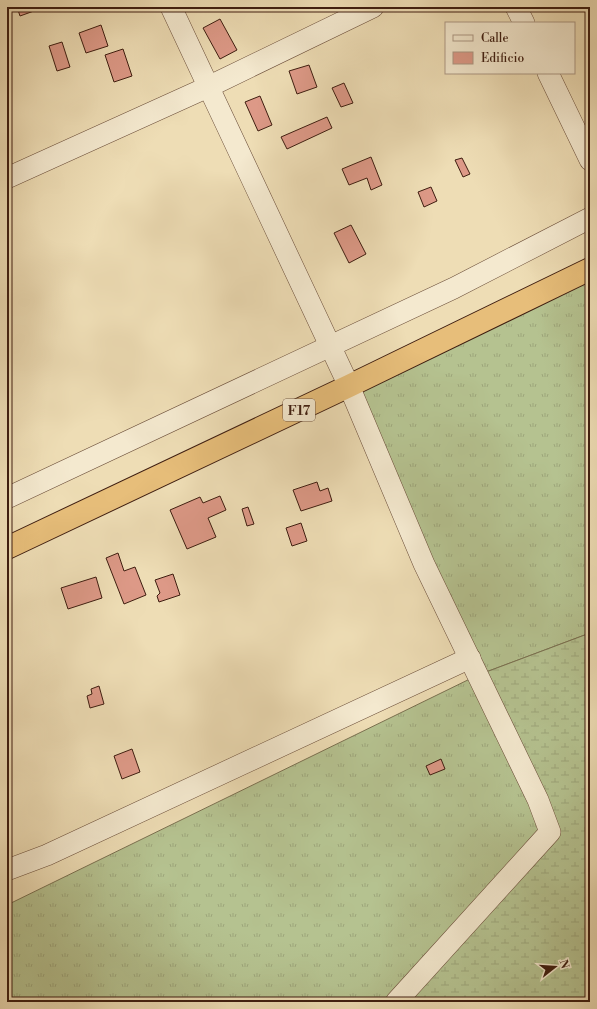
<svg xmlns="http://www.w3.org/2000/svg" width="597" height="1009" viewBox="0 0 597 1009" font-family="'Libre Bodoni',serif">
	<defs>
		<pattern id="grass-tufts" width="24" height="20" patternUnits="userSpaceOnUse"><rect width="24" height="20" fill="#b5c290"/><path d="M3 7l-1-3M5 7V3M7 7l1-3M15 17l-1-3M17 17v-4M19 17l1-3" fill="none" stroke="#9da67b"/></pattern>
		<pattern id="wetland-marsh" width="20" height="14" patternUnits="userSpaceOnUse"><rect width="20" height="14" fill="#b5c290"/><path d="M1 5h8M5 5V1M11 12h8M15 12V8" fill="none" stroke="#9da67b"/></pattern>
	</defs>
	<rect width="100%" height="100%" fill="#eeddb5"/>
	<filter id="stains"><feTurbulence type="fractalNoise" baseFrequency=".005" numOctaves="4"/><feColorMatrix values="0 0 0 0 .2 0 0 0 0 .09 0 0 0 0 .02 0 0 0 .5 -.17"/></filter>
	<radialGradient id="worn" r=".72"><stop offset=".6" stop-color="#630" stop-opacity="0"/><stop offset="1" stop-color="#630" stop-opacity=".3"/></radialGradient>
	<path fill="url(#grass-tufts)" stroke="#7a7050" d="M 590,269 L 590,633 L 478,675 L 550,832 L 396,1002 L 7,1002 L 7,905 L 478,675 L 349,386 Z"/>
	<path fill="url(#wetland-marsh)" stroke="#7a7050" d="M 590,633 L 590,1002 L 396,1002 L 550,832 L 478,675 Z"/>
	<g fill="#dd9987" stroke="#3e1d10">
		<path d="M 17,7 L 45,7 L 20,16 Z"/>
		<path d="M 220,19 L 237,50 L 220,59 L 203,28 Z"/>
		<path d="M 101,25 L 108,46 L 86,53 L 79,33 Z"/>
		<path d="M 62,42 L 70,67 L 57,71 L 49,46 Z"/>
		<path d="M 123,49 L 132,76 L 114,82 L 105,55 Z"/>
		<path d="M 309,65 L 317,87 L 297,94 L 289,71 Z"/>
		<path d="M 344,83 L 353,103 L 341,107 L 332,88 Z"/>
		<path d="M 260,96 L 272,125 L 258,131 L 245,102 Z"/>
		<path d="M 327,117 L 332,128 L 287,149 L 281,137 Z"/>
		<path d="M 371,157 L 382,185 L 371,190 L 367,178 L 349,185 L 342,169 Z"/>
		<path d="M 462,158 L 470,174 L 463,177 L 455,160 Z"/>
		<path d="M 431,187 L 437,201 L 424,207 L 418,192 Z"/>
		<path d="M 351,225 L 366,254 L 349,263 L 334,233 Z"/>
		<path d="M 317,482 L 320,491 L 328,488 L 332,501 L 301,511 L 293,490 Z"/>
		<path d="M 220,496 L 226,510 L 208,518 L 216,537 L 187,549 L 170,510 L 200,497 L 203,503 Z"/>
		<path d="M 248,507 L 254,524 L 247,526 L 242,509 Z"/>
		<path d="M 301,523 L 307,541 L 292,546 L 286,528 Z"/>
		<path d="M 118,553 L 124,571 L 135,567 L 146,595 L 124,604 L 106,558 Z"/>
		<path d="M 173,574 L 180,595 L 159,602 L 157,596 L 160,593 L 155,580 Z"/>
		<path d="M 96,577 L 102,598 L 68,609 L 61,588 Z"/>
		<path d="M 99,686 L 104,704 L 90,708 L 87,696 L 92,694 L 91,689 Z"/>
		<path d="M 132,749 L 140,772 L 122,779 L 114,756 Z"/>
		<path d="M 441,759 L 445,769 L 430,775 L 426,766 Z"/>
	</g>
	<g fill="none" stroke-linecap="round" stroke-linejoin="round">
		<defs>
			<g id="street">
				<path d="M 171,7 L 349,386 L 424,564 L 538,800 L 550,832 L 396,1002"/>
				<path d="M 516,7 L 524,23"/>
				<path d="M 548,73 L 590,160"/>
				<path d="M 7,178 L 208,87 L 373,7"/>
				<path d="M 7,498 L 454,288 L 590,218"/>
				<path d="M 7,870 L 47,855 L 470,658"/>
			</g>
			<path id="highway" d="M 7,548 L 349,386 L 590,269"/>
		</defs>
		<use href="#street" stroke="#6a4d39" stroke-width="22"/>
		<use href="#highway" stroke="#3e1d10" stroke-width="24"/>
		<use href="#street" stroke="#f4e9cf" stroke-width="21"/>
		<use href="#highway" stroke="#e7be7a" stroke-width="22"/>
	</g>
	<g text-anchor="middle" stroke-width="3.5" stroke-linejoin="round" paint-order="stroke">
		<rect fill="#f4e9cf" stroke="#755a49" stroke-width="1" x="283" y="399" width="32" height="22" rx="3"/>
		<g font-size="13" font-weight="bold" fill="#3e1d10">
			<text x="299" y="415">F17</text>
		</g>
	</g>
	<rect width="597" height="1009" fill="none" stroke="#eeddb5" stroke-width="24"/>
	<rect x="8" y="8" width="581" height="993" fill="none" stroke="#3e1d10" stroke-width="2"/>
	<rect x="12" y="12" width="573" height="985" fill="none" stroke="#3e1d10"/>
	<rect x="445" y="22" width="130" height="52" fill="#f4e9cf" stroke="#ab9783"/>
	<rect x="453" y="35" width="20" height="6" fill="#f4e9cf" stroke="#ab9783"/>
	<text x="481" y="42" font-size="12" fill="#3e1d10">Calle</text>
	<rect x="453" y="52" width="20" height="12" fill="#dd9987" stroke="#ab9783"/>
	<text x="481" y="62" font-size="12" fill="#3e1d10">Edificio</text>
	<g transform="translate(555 967) rotate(73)" stroke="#f4e9cf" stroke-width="3" paint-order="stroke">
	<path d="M0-3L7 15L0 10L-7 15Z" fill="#3e1d10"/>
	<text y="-6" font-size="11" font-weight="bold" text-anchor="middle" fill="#3e1d10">N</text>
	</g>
	<rect width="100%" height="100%" filter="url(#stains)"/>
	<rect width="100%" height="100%" fill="url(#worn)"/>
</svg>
